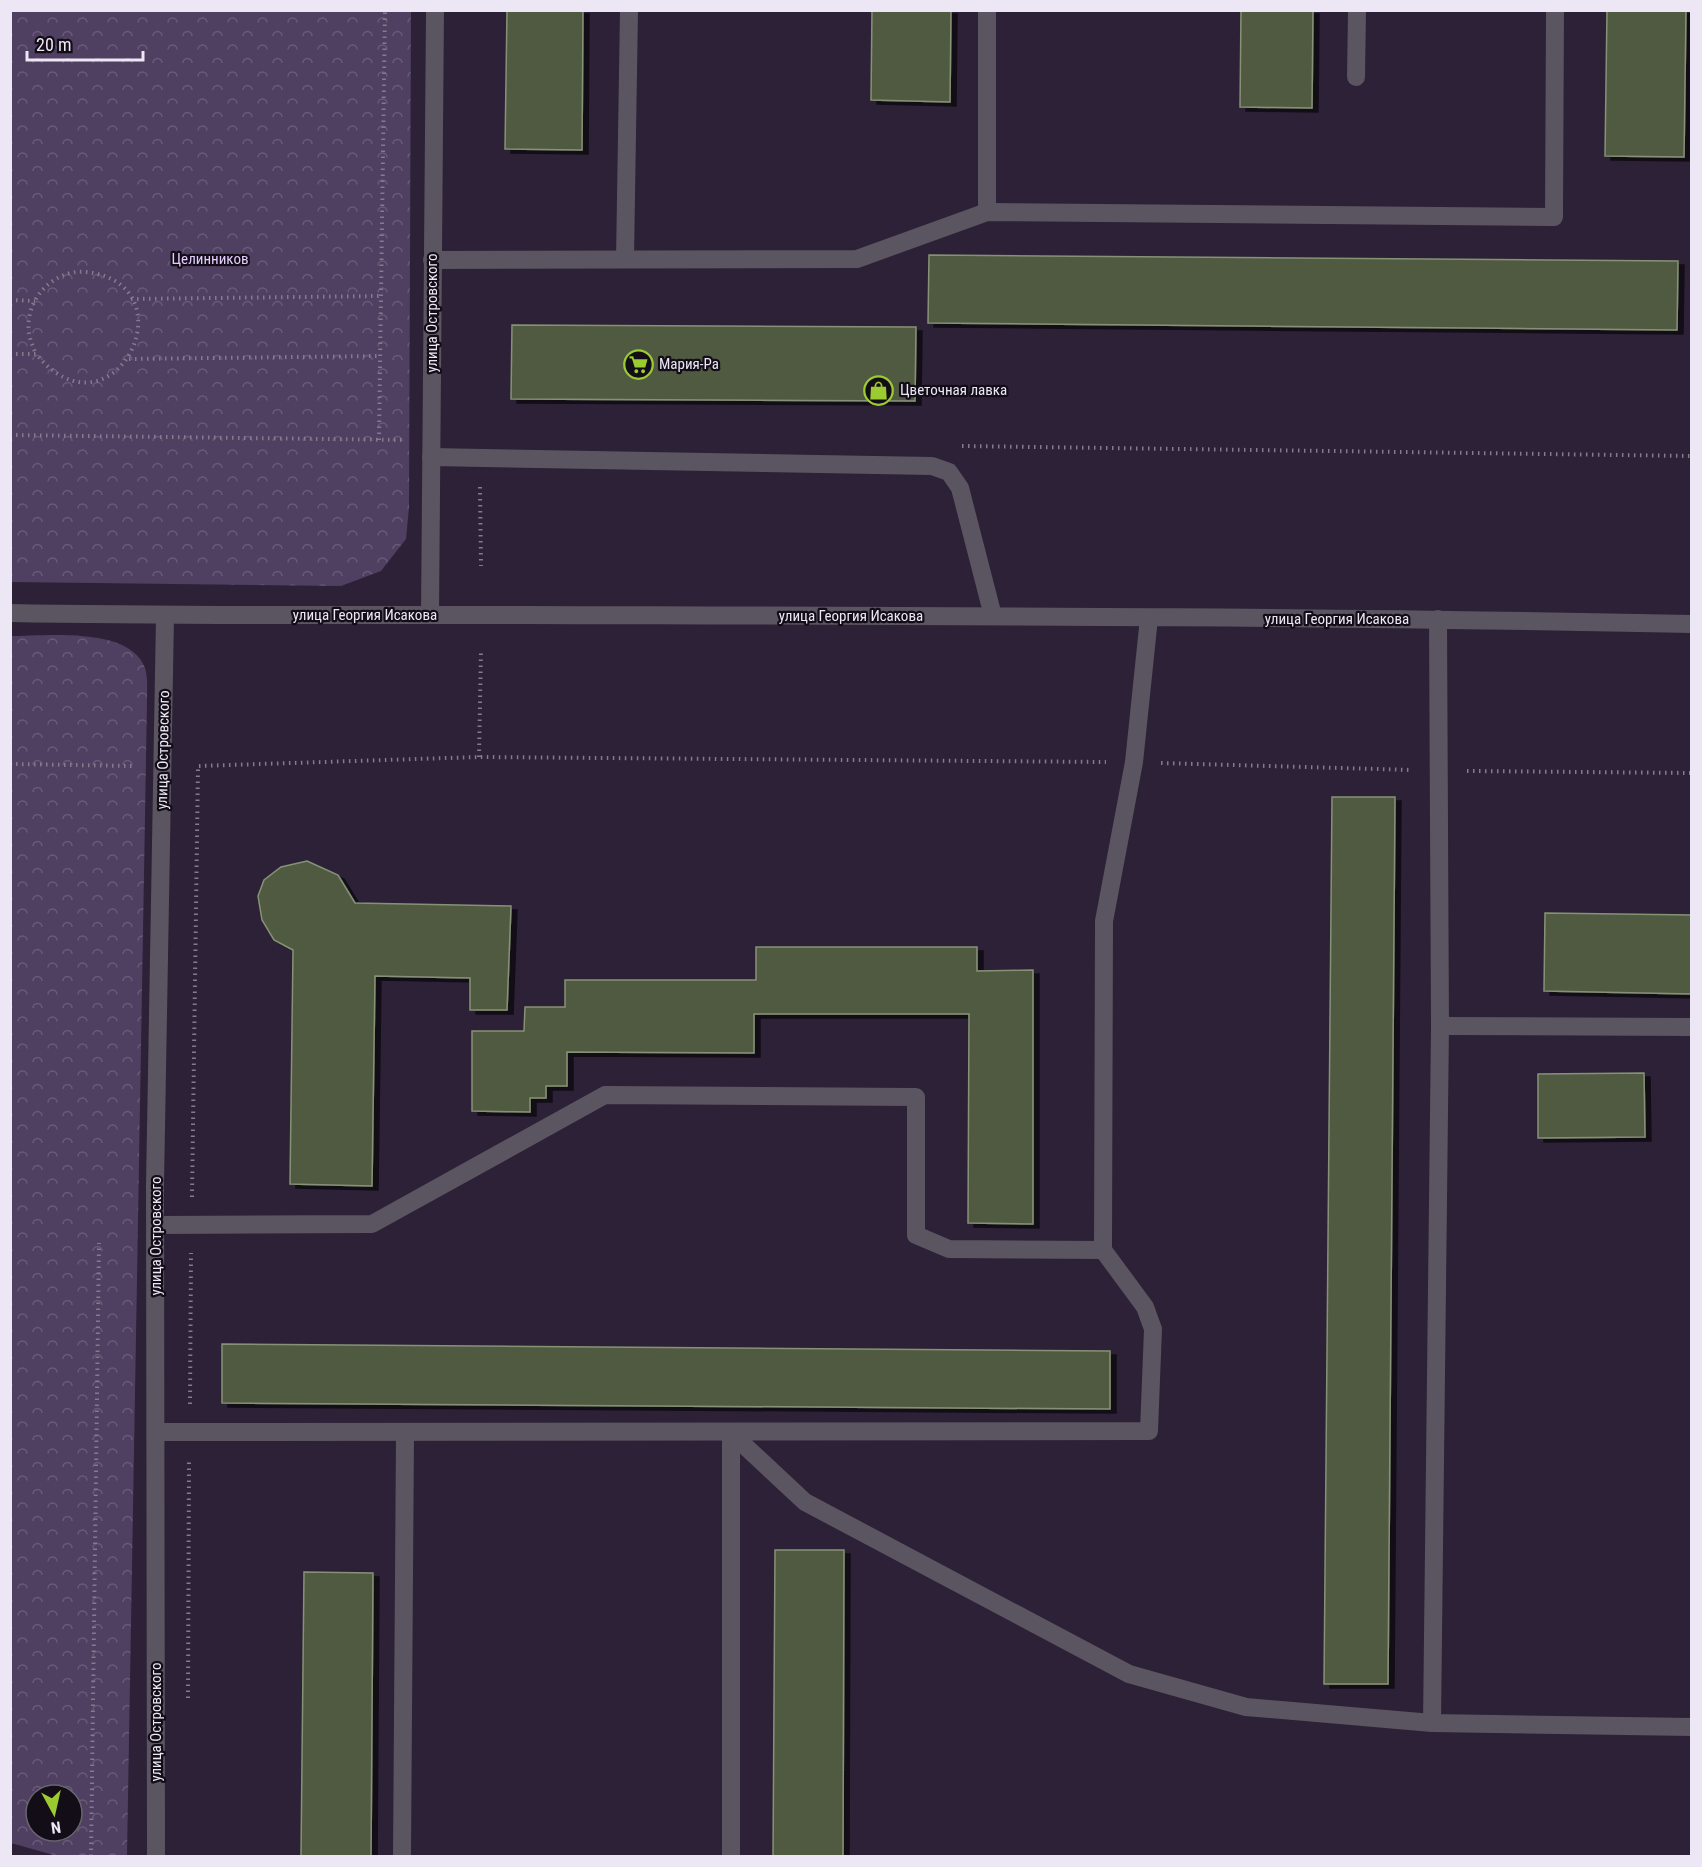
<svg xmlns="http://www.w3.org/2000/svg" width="1702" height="1867" viewBox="0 0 1702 1867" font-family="'Roboto Condensed',sans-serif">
	<defs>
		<pattern id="park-crowns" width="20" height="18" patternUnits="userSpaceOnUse" patternTransform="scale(1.5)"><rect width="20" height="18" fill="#4f3f61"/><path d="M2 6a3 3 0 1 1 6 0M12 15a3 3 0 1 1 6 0" fill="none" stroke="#695b78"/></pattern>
		<filter id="shadow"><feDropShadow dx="6" dy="4" stdDeviation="0" flood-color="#0009"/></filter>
	</defs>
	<rect width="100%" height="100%" fill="#2c2137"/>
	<g fill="url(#park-crowns)" fill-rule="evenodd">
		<path d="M 11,10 L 411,11 L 409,507 L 406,539 L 381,571 L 341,586 L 11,582 Z"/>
		<path d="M 10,636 C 46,636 130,626 145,668 C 148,677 147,691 147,701 L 127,1856 L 57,1856 L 11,1843 ZM 36,1795 L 72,1795 L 72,1831 L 36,1831 Z"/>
	</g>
	<g fill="#505a40" stroke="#869276" stroke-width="1.5" filter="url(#shadow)">
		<path d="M 507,10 L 583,10 L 582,150 L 505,149 Z"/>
		<path d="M 872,10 L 951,10 L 950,102 L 871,100 Z"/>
		<path d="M 1241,10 L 1313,10 L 1312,108 L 1240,107 Z"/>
		<path d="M 1607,10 L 1686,10 L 1684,157 L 1605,156 Z"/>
		<path d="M 929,255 L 1678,261 L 1677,330 L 928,323 Z"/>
		<path d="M 512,325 L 916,327 L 915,401 L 511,399 Z"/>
		<path d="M 1332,797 L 1395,797 L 1388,1684 L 1324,1684 Z"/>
		<path d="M 307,861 L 338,875 L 355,903 L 511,906 L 507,1010 L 470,1010 L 470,978 L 375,976 L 372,1186 L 290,1184 L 293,950 L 274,940 L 262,920 L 258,896 L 264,880 L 281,867 Z"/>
		<path d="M 1545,913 L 1692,915 L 1692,994 L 1544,991 Z"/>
		<path d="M 756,947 L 977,947 L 977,971 L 1033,970 L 1033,1224 L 968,1223 L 969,1014 L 754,1014 L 754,1053 L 567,1052 L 567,1086 L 546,1086 L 546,1098 L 530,1098 L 530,1112 L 472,1111 L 472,1031 L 524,1031 L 525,1007 L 565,1007 L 565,980 L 756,980 Z"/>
		<path d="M 1644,1073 L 1645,1137 L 1538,1138 L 1538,1074 Z"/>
		<path d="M 222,1344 L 1110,1351 L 1110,1409 L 222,1403 Z"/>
		<path d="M 775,1550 L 844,1550 L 843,1856 L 773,1856 Z"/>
		<path d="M 304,1572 L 373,1573 L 371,1856 L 301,1856 Z"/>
	</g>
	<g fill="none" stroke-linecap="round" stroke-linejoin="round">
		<g stroke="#847b8e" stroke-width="4" stroke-dasharray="1.5 4.5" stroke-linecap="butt">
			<path d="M 131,299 L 379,296"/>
			<path d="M 10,300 L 35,301"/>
			<path d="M 10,354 L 36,354 C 113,447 194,284 86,272 C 59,269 32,292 29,319 C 27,332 31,343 36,354"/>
			<path d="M 129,359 L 379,356"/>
			<path d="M 10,435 L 403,440"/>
			<path d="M 379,440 L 385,10"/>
			<path d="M 962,446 L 1692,456"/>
			<path d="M 480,487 L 481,566"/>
			<path d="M 479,757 L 481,650"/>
			<path d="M 1161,763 L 1412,770"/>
			<path d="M 10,764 L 133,766"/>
			<path d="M 1467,771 L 1692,773"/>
			<path d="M 192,1197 L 198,766 L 479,757 L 1106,762"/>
			<path d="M 190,1404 L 191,1253"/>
			<path d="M 188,1698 L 189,1460"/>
			<path d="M 91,1856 L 99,1243"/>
		</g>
		<g stroke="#5a5560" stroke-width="18">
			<path d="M 1356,77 L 1357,10"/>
			<path d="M 987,212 L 987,10"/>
			<path d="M 625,259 L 629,10"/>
			<path d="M 432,260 L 857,259 L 987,212 L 1554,217 L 1555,10"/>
			<path d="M 431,457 L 932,466 L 949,472 L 960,488 L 993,616"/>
			<path d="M 10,613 C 182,616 354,615 526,615 C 914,616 1303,616 1692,624"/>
			<path d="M 430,615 L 435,10"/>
			<path d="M 1440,1026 L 1692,1027"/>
			<path d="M 156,1225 L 372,1224 L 605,1095 L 916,1097 L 916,1235 L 949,1249 L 1103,1250"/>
			<path d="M 156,1432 L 1149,1431 L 1153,1329 L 1145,1307 L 1103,1250 L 1104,921 L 1134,762 L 1149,618"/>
			<path d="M 731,1433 L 805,1502 L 1129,1674 L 1246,1707 L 1432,1723 L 1692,1727"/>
			<path d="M 731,1433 L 731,1856"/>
			<path d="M 1432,1723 L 1440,1026 L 1438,619"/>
			<path d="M 156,1856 L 155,1185 L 165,616"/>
			<path d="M 402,1856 L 405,1434"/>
		</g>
	</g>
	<defs>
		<symbol id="supermarket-ring" viewBox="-11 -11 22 22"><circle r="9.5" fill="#120d17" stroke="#9cca31" stroke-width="1.5"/><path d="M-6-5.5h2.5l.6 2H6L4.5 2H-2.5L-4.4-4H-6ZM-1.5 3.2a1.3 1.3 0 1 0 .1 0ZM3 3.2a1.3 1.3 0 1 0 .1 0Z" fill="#9cca31"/></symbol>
		<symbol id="shop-ring" viewBox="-11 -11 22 22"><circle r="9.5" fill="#120d17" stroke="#9cca31" stroke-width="1.5"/><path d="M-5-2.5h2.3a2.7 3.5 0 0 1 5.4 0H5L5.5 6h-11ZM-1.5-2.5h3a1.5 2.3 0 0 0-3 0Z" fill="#9cca31"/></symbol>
	</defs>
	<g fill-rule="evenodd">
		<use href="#supermarket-ring" x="622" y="348" width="33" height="33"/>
		<use href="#shop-ring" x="862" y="374" width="33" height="33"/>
	</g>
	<g text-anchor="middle" stroke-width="4.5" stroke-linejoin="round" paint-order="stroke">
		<g font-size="15" fill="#e3ccfe" stroke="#120d17">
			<text x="210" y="264">Целинников</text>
		</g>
		<g font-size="15" fill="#ede6f5" stroke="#120d17">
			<text transform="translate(432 313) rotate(-90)" y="5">улица Островского</text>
			<text x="365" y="620">улица Георгия Исакова</text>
			<text x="851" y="621">улица Георгия Исакова</text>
			<text x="1337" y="624">улица Георгия Исакова</text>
			<text transform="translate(163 750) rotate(-89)" y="5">улица Островского</text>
			<text transform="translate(156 1236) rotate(-90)" y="5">улица Островского</text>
			<text transform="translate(156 1722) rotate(-90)" y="5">улица Островского</text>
		</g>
		<g font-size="15" fill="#ede6f5" stroke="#120d17" text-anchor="start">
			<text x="659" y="369">Мария-Ра</text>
			<text x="900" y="395">Цветочная лавка</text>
		</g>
	</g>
	<rect width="1702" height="1867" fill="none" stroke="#ede6f5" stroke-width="24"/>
	<g transform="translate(54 1813) rotate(172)"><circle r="28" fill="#120d17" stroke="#6a6470" stroke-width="1.5"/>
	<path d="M0-4.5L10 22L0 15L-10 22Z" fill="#9cca31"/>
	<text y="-9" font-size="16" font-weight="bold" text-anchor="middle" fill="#ede6f5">N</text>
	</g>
	<path d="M27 51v9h116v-9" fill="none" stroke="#ede6f5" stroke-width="3"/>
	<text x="36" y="51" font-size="18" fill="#ede6f5" stroke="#120d17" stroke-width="4.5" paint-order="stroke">20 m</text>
</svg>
